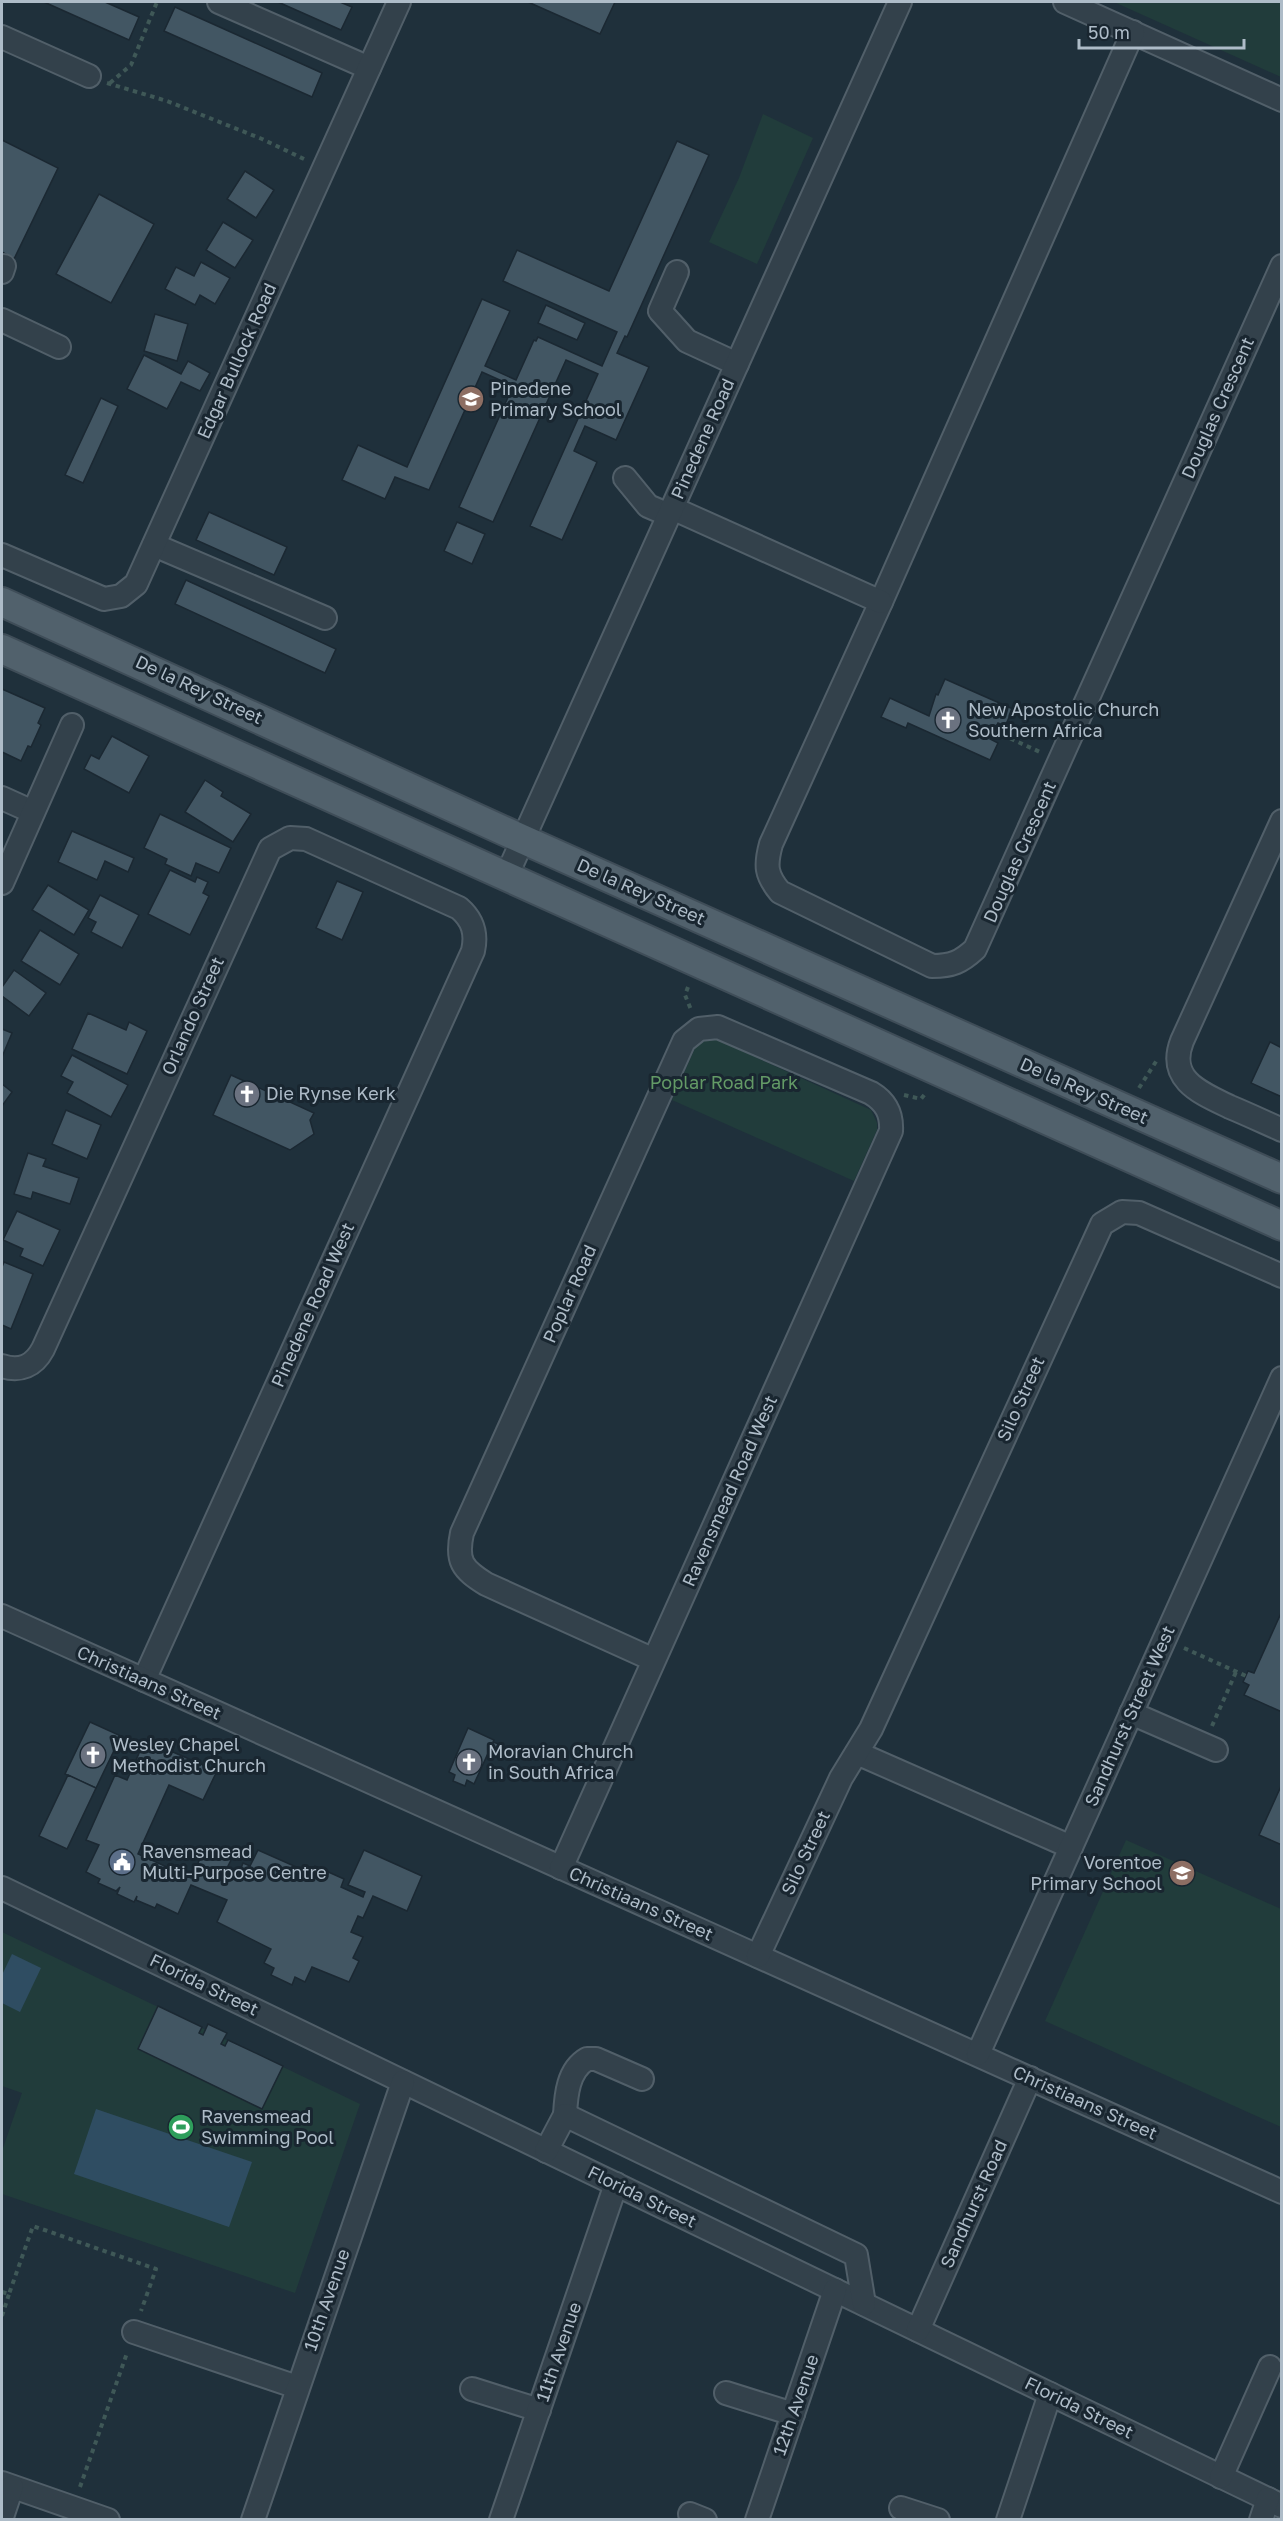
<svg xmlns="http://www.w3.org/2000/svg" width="1283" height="2521" viewBox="0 0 1283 2521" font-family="'Golos Text',sans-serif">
	<rect width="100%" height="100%" fill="#1f303b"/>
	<g fill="#213c3b">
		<path d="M 1114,2 L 1281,2 L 1281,77 Z"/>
		<path d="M 763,114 L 813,138 L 757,264 L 709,242 L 739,178 Z"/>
		<path d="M 706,1040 L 718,1040 L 871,1110 L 877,1123 L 877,1130 L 854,1181 L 672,1100 L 695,1048 Z"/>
		<path d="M 1126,1840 L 1281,1909 L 1281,2127 L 1045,2021 Z"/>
		<path d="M 2,1932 L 360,2104 L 295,2293 L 2,2194 L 2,2151 L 22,2093 L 2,2086 Z"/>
	</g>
	<g fill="#2f4d62">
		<path d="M 12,1954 L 41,1968 L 20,2012 L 2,2003 L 2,1975 Z"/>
		<path d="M 96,2109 L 252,2162 L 229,2227 L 74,2174 Z"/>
	</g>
	<g fill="#425663" stroke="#1b2832" stroke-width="1.5">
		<path d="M 44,2 L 105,2 L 139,17 L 129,40 Z"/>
		<path d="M 278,2 L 340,2 L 352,7 L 341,30 Z"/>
		<path d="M 528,2 L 615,2 L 600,34 Z"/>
		<path d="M 175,7 L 322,73 L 312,97 L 164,31 Z"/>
		<path d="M 2,140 L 58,168 L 14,259 L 2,252 Z"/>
		<path d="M 677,141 L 709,155 L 627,337 L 625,336 L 617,353 L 649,367 L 616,440 L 585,426 L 574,451 L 597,462 L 562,540 L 530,526 L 598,374 L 566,360 L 493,522 L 459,507 L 513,386 L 482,372 L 429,490 L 395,477 L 385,499 L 342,480 L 358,445 L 407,467 L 482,299 L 510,311 L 485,366 L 516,380 L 534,340 L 536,341 L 538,337 L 602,366 L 617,332 L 503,281 L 517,250 L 609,291 Z"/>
		<path d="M 245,171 L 274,190 L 256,218 L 227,199 Z"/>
		<path d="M 99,194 L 154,224 L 111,303 L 56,274 Z"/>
		<path d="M 223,222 L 253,240 L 235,268 L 206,250 Z"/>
		<path d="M 201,262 L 230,278 L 215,304 L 200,295 L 195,305 L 165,289 L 176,267 L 194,276 Z"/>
		<path d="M 546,305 L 585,323 L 577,340 L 538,323 Z"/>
		<path d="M 155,314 L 188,324 L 177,361 L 144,351 Z"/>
		<path d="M 144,355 L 181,374 L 188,361 L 210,373 L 200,391 L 181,382 L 167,409 L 127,389 Z"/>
		<path d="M 101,398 L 118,406 L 83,483 L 65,475 Z"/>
		<path d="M 209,512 L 287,547 L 274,575 L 196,540 Z"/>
		<path d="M 457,522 L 485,534 L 472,564 L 444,551 Z"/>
		<path d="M 186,580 L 336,649 L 325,673 L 175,604 Z"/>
		<path d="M 945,679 L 1013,709 L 1005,726 L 998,723 L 990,739 L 998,743 L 990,760 L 908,723 L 906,728 L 881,717 L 890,698 L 929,716 L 936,694 L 938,695 Z"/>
		<path d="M 2,689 L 45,708 L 38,723 L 41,725 L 31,747 L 28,746 L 21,761 L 2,752 Z"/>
		<path d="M 112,736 L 149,756 L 129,793 L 84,769 L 91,755 L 99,759 Z"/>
		<path d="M 205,780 L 223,792 L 221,796 L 251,814 L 233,842 L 185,812 Z"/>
		<path d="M 160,814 L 231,848 L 219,873 L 196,863 L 191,876 L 165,864 L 167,859 L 144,848 Z"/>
		<path d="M 72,831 L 134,858 L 128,872 L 105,861 L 97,880 L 58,862 Z"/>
		<path d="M 170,870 L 195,882 L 197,877 L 208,882 L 203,893 L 209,896 L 190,935 L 148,914 Z"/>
		<path d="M 337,881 L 363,892 L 342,940 L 316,928 Z"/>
		<path d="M 48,885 L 89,910 L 74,935 L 32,910 Z"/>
		<path d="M 100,895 L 139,915 L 122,948 L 91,932 L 96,922 L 88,918 Z"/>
		<path d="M 40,930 L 79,954 L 60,985 L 21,961 Z"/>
		<path d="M 14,970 L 46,993 L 29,1016 L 2,996 L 2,987 Z"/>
		<path d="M 88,1013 L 126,1030 L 129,1022 L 147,1031 L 127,1074 L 72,1049 Z"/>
		<path d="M 2,1029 L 12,1033 L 2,1057 Z"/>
		<path d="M 1270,1042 L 1282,1048 L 1282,1097 L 1251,1083 Z"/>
		<path d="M 72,1055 L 128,1085 L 111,1117 L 67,1093 L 73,1082 L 61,1076 Z"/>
		<path d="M 231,1075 L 314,1113 L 310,1120 L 314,1134 L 290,1150 L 213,1115 Z"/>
		<path d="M 2,1084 L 12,1092 L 2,1106 Z"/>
		<path d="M 66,1110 L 101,1125 L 87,1159 L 52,1144 Z"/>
		<path d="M 28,1153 L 46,1159 L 43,1166 L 79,1178 L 70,1204 L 33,1192 L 31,1199 L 14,1194 Z"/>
		<path d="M 17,1211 L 60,1230 L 43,1266 L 20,1256 L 23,1249 L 3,1240 Z"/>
		<path d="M 4,1262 L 33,1274 L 11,1329 L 2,1325 L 2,1267 Z"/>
		<path d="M 1282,1611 L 1282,1712 L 1244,1695 L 1249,1685 L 1243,1682 L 1248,1671 L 1254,1673 Z"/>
		<path d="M 90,1722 L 121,1736 L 96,1788 L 65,1774 Z"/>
		<path d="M 468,1728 L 494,1740 L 493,1742 L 499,1744 L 496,1751 L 490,1749 L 474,1784 L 467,1780 L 465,1786 L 453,1781 L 455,1775 L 449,1772 Z"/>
		<path d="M 145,1740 L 217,1771 L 203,1800 L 169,1785 L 138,1854 L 191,1878 L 205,1848 L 231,1860 L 226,1870 L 238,1876 L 243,1863 L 250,1866 L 258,1850 L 312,1874 L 315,1866 L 344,1879 L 341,1887 L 363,1897 L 365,1892 L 348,1885 L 364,1850 L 422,1876 L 407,1911 L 373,1896 L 363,1918 L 358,1916 L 351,1932 L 363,1937 L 353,1958 L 359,1961 L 349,1982 L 312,1967 L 305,1982 L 295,1977 L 292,1985 L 271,1975 L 274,1968 L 264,1963 L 271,1949 L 217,1922 L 227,1900 L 191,1885 L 178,1914 L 157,1904 L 155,1908 L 136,1900 L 137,1896 L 134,1902 L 117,1894 L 120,1887 L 116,1891 L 98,1883 L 100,1879 L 86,1872 L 99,1845 L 86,1840 L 115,1775 L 127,1780 Z"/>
		<path d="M 68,1775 L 96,1788 L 67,1849 L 39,1836 Z"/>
		<path d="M 1282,1784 L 1282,1845 L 1259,1835 Z"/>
		<path d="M 158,2006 L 202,2027 L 199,2033 L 203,2035 L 208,2024 L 227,2033 L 221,2044 L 225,2046 L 228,2040 L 283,2066 L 262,2109 L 138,2049 Z"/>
	</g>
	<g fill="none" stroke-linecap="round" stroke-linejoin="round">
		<defs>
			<g id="minor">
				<path d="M 219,2 L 369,68"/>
				<path d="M 1065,2 L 1282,100"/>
				<path d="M 1133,32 L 881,602 L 771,844 C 765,866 766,875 780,892 L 932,966 C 952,966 961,962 975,949 L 1282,266"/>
				<path d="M 2,37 L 89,76"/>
				<path d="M 2,272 L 4,266"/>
				<path d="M 677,272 L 660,311 L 687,341 L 737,364"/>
				<path d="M 2,320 L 59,347"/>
				<path d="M 625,478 L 648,506 L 669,515"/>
				<path d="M 672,508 L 881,602"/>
				<path d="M 154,545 L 325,618"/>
				<path d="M 2,555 L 104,599 L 121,596 L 136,584 L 399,2"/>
				<path d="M 2,798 L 33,812"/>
				<path d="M 1282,821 L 1182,1041 C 1167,1080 1201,1093 1230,1107 C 1247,1114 1264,1122 1282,1130"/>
				<path d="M 506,877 L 900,2"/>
				<path d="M 2,883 L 72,725"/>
				<path d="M 2,1366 C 20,1372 34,1366 43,1349 L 270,849 L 290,838 L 306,839 L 459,908 C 473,920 477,933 473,951 L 144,1680"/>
				<path d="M 2,1616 L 1282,2192"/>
				<path d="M 1131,1713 L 1216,1750"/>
				<path d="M 857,1753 L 1071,1847"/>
				<path d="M 561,1868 L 891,1131 C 892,1114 886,1102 871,1093 L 718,1027 L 699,1029 L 684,1041 L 462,1533 C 456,1561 462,1569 486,1584 L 654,1660"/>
				<path d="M 2,1888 L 1282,2506"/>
				<path d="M 758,1956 L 841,1778 L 871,1729 L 1102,1224 L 1122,1212 L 1139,1213 L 1282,1276"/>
				<path d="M 978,2054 L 1282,1378"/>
				<path d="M 565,2115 C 566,2095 568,2070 587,2059 L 596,2059 L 642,2079"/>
				<path d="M 546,2151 L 565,2115 L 856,2255 L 864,2304"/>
				<path d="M 918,2330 L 1030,2078"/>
				<path d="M 134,2332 L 297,2387"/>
				<path d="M 472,2389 L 539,2410"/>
				<path d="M 726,2393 L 793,2414"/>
				<path d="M 1221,2477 L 1270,2367"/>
				<path d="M 2,2483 L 108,2520"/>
				<path d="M 901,2508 L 938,2520"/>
				<path d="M 690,2514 L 705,2520"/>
				<path d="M 2,2517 L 12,2487"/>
				<path d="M 253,2520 L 403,2082"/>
				<path d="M 501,2520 L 616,2184"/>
				<path d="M 757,2520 L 835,2290"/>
				<path d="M 1008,2520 L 1050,2394"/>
				<path d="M 1261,2520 L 1268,2499"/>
			</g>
			<g id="major">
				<path d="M 2,602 L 522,839 L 1282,1179"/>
				<path d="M 2,649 L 1282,1226"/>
			</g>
		</defs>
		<use href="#minor" stroke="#515f69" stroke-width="26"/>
		<use href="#major" stroke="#3f4d58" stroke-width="32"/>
		<g stroke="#3f5857" stroke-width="4" stroke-dasharray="4.5 4.5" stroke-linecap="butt">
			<path d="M 107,83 L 167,101 L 262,139 L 304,159"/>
			<path d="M 110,83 L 131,65 L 157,2"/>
			<path d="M 994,731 L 1040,752"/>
			<path d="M 688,987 L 685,995 L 692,1012"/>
			<path d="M 1139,1088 L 1157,1060"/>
			<path d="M 904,1095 L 921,1099 L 925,1094"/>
			<path d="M 1184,1648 L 1246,1676"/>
			<path d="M 1212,1726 L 1236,1672"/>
			<path d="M 2,2292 L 9,2294 L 33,2226 L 156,2269 L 141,2311"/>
			<path d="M 2,2316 L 9,2294"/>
			<path d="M 80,2487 L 127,2353"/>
		</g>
		<use href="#minor" stroke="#33414b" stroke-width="22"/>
		<use href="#major" stroke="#51616c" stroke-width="28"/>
	</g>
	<defs>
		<symbol id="school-disc" viewBox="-11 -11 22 22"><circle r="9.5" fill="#8d6e63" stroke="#192630"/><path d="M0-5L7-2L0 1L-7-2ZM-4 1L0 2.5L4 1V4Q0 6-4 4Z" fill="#fff"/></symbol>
		<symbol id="church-disc" viewBox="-11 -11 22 22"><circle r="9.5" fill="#6b7280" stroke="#192630"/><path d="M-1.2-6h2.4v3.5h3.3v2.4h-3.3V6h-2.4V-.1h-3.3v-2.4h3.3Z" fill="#fff"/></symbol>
		<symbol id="civic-disc" viewBox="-11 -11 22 22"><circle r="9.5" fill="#5c6f8a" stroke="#192630"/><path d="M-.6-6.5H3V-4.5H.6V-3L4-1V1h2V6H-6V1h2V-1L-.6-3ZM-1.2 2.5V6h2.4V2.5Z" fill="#fff"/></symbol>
		<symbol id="stadium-disc" viewBox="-11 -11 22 22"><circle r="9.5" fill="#2e9e5b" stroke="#192630"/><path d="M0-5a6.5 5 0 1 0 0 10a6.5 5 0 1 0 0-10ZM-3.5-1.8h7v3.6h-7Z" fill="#fff"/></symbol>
	</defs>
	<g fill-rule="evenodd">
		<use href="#school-disc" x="456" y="384" width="30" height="30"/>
		<use href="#church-disc" x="933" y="705" width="30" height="30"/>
		<use href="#church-disc" x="232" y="1079" width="30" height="30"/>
		<use href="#church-disc" x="78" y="1740" width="30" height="30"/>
		<use href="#church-disc" x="454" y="1747" width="30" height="30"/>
		<use href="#civic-disc" x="107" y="1847" width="30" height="30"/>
		<use href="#school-disc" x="1167" y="1858" width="30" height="30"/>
		<use href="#stadium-disc" x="166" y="2112" width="30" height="30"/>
	</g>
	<g text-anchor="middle" stroke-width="6" stroke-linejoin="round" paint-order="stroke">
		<g font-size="18" fill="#aebcc8" stroke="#192630">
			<text transform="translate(237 361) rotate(-66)" y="6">Edgar Bullock Road</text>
			<text transform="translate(1218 408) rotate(-66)" y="6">Douglas Crescent</text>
			<text transform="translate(703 439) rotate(-66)" y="6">Pinedene Road</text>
			<text transform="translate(199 690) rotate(25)" y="6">De la Rey Street</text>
			<text transform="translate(1020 852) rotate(-66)" y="6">Douglas Crescent</text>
			<text transform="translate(641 892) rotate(24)" y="6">De la Rey Street</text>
			<text transform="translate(193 1016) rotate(-66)" y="6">Orlando Street</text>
			<text transform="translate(1084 1091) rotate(24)" y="6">De la Rey Street</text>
			<text transform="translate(570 1294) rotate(-66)" y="6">Poplar Road</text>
			<text transform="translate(313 1305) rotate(-66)" y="6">Pinedene Road West</text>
			<text transform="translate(1021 1399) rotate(-66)" y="6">Silo Street</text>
			<text transform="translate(730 1491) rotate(-66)" y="6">Ravensmead Road West</text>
			<text transform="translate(149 1683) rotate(24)" y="6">Christiaans Street</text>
			<text transform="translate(1130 1716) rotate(-66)" y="6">Sandhurst Street West</text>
			<text transform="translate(806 1853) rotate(-65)" y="6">Silo Street</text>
			<text transform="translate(641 1904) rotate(24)" y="6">Christiaans Street</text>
			<text transform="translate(204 1985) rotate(26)" y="6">Florida Street</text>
			<text transform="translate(1085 2103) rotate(24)" y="6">Christiaans Street</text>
			<text transform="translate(642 2197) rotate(26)" y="6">Florida Street</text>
			<text transform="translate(974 2204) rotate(-66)" y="6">Sandhurst Road</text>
			<text transform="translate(327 2300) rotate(-71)" y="6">10th Avenue</text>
			<text transform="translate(559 2352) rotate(-71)" y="6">11th Avenue</text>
			<text transform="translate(796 2405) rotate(-71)" y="6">12th Avenue</text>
			<text transform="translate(1079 2408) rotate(26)" y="6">Florida Street</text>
		</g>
		<g font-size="18" fill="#aebcc8" stroke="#192630" text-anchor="start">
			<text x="490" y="395">Pinedene<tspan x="490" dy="21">Primary School</tspan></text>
			<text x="968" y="716">New Apostolic Church<tspan x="968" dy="21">Southern Africa</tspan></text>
			<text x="266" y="1100">Die Rynse Kerk</text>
			<text x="112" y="1751">Wesley Chapel<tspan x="112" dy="21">Methodist Church</tspan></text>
			<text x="488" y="1758">Moravian Church<tspan x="488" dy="21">in South Africa</tspan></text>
			<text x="142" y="1858">Ravensmead<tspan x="142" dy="21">Multi-Purpose Centre</tspan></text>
			<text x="1162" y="1869" text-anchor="end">Vorentoe<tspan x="1162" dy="21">Primary School</tspan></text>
			<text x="201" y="2123">Ravensmead<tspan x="201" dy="21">Swimming Pool</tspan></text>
		</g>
		<g font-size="18" fill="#639a66" stroke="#192630">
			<text x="724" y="1089">Poplar Road Park</text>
		</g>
	</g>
	<rect width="1283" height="2521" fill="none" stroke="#aebcc8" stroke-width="6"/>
	<path d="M1079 39v9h165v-9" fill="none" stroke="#aebcc8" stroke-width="3"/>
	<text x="1088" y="39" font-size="18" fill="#aebcc8" stroke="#192630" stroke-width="4.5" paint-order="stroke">50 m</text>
</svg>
